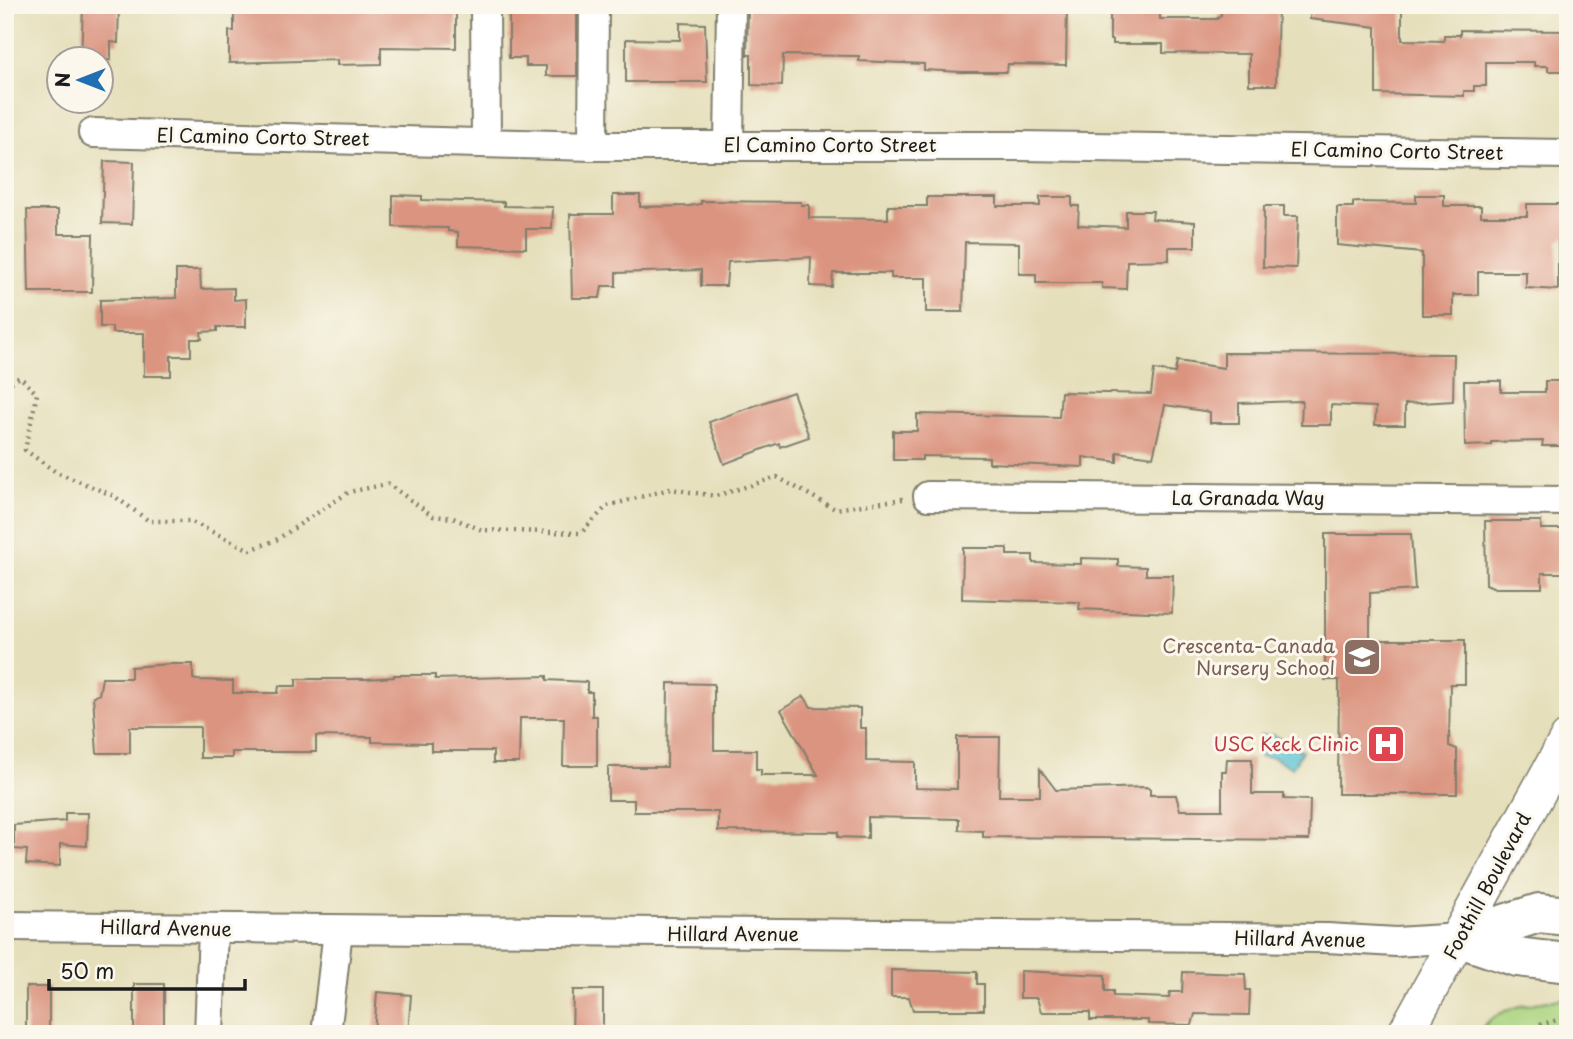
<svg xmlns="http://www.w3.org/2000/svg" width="1573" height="1039" viewBox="0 0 1573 1039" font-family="'Playpen Sans',sans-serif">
	<rect width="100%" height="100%" fill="#fbf7ec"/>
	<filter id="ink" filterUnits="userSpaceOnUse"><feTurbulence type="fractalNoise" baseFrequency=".0143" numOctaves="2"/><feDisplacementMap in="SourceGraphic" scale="14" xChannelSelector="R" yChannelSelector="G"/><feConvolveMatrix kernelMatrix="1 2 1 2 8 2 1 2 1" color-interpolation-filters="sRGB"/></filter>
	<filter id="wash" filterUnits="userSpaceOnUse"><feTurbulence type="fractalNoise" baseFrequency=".00686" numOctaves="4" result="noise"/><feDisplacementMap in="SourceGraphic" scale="28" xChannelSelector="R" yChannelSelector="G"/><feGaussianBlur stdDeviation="1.57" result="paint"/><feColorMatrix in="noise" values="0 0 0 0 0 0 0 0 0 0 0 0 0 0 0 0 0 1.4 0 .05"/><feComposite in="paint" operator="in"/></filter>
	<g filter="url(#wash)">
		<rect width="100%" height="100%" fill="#e5dfbb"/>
		<path fill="#abd480" stroke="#64784e" stroke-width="2" d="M 1568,998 L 1568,1034 L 1478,1034 C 1496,1004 1536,1003 1568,998 Z"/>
		<path fill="#58c2d4" stroke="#3a6f78" stroke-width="2" d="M 1260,735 L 1273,735 L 1302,751 L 1292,768 L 1273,757 L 1260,757 Z"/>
		<g id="blocks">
			<g fill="#db9480">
				<path d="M 83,5 L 119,5 L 118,43 L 111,42 L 111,60 L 81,60 Z"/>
				<path d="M 234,5 L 447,5 L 447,11 L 456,12 L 456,48 L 381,47 L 381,64 L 337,65 L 337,60 L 229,63 L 229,31 L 234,31 Z"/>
				<path d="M 509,5 L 577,5 L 577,76 L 546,76 L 546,66 L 526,66 L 526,58 L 509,58 Z"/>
				<path d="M 748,5 L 1067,5 L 1066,65 L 1008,64 L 1007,72 L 962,72 L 924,70 L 924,64 L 859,61 L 859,56 L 783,55 L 782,86 L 751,85 L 751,55 L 747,55 Z"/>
				<path d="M 1110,5 L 1160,5 L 1160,19 L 1217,19 L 1221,15 L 1220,5 L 1278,5 L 1276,85 L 1249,85 L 1249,54 L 1163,53 L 1163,44 L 1113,44 L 1113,40 L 1110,40 Z"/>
				<path d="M 1311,5 L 1402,5 L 1402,40 L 1444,41 L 1444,35 L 1460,35 L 1460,30 L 1568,31 L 1568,71 L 1548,71 L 1548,66 L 1534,66 L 1534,62 L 1486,62 L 1486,86 L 1474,86 L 1474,91 L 1464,91 L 1464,96 L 1376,94 L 1376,27 L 1310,19 Z"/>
				<path d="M 680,23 L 705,24 L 707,82 L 626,82 L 626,39 L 680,40 Z"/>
				<path d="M 104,161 L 134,162 L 132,224 L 102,223 Z"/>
				<path d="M 393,195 L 422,196 L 422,200 L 504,202 L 504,206 L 553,207 L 552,229 L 526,229 L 526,248 L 458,246 L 458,232 L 448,231 L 448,228 L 393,227 Z"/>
				<path d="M 613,195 L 640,195 L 640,207 L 689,206 L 701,204 L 701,201 L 801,202 L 801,205 L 809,205 L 809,218 L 888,219 L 888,206 L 927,206 L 927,197 L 997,197 L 997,206 L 1040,206 L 1040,197 L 1072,197 L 1072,206 L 1079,206 L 1078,225 L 1126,227 L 1126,211 L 1153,211 L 1152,219 L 1195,222 L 1195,247 L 1169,247 L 1169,260 L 1127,261 L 1126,289 L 1102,288 L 1102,283 L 1036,283 L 1036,274 L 1019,274 L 1019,243 L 965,242 L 963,312 L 926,312 L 926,278 L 891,278 L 891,273 L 833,273 L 832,287 L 810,286 L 811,257 L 728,262 L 726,286 L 701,286 L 701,270 L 616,273 L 616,286 L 602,286 L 600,298 L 572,298 L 570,214 L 613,214 Z"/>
				<path d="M 1416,195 L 1444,195 L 1444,206 L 1481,206 L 1481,216 L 1527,216 L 1527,204 L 1568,204 L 1568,235 L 1558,240 L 1558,290 L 1526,288 L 1526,272 L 1478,272 L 1478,295 L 1453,295 L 1453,315 L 1422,315 L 1422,253 L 1337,245 L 1337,207 L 1353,207 L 1353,202 L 1416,203 Z"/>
				<path d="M 1264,206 L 1284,206 L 1284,216 L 1298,216 L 1296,268 L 1263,267 Z"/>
				<path d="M 27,210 L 58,210 L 58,234 L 93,234 L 92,292 L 29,292 Z"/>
				<path d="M 176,270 L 200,270 L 201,289 L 234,288 L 234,300 L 246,299 L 246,327 L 217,327 L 217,331 L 201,332 L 202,339 L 191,339 L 191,356 L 171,356 L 171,376 L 144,376 L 144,333 L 112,333 L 112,327 L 100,327 L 100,300 L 176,298 Z"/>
				<path d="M 1224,353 L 1454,354 L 1453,401 L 1405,404 L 1405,425 L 1375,425 L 1376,407 L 1331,405 L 1331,425 L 1301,425 L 1302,401 L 1239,403 L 1239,423 L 1210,423 L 1210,412 L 1165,405 L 1153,457 L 1117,452 L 1117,462 L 1083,457 L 1083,467 L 989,463 L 989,457 L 922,456 L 922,460 L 893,460 L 893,431 L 917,431 L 917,414 L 1059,417 L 1061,392 L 1151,394 L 1154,370 L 1175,373 L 1177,361 L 1224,368 Z"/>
				<path d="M 1464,381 L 1501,381 L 1501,392 L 1545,392 L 1545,381 L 1568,381 L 1568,446 L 1542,446 L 1543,441 L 1491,442 L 1491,445 L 1465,446 Z"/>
				<path d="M 793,392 L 809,437 L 780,447 L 779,443 L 724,464 L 709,422 Z"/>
				<path d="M 1485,521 L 1541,521 L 1541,529 L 1568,529 L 1568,573 L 1542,573 L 1542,588 L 1495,588 L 1486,584 Z"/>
				<path d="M 1325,534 L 1411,534 L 1415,590 L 1370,593 L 1370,640 L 1465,640 L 1465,684 L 1450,684 L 1449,746 L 1457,749 L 1457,794 L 1338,794 L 1339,680 L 1325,680 Z"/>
				<path d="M 963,548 L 1007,548 L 1007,555 L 1033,555 L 1033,563 L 1081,564 L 1081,558 L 1118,559 L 1118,566 L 1146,567 L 1146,575 L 1173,575 L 1172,613 L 1079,609 L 1080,602 L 962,599 Z"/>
				<path d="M 169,664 L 193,664 L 193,679 L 197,680 L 233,681 L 233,693 L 278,693 L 279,686 L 296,686 L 296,679 L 366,679 L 394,677 L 394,675 L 435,675 L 435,679 L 547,676 L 547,680 L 587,682 L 587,692 L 592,692 L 592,716 L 597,716 L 597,766 L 563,766 L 564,718 L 520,718 L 519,763 L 493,763 L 493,751 L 431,751 L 431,743 L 372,742 L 372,737 L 316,736 L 316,752 L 232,752 L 232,758 L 200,758 L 200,727 L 130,727 L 130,753 L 97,753 L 93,696 L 99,695 L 102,678 L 131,678 L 131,667 Z"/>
				<path d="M 668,683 L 714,684 L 714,750 L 756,750 L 756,769 L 761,769 L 761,775 L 818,775 L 781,710 L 804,696 L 811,707 L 860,708 L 860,728 L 866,728 L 866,761 L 915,762 L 915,788 L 957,789 L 957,737 L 1000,737 L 999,796 L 1040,796 L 1040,769 L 1056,790 L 1146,787 L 1150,789 L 1150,795 L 1176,795 L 1180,810 L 1222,810 L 1222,771 L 1226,771 L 1227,759 L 1252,759 L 1252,794 L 1284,794 L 1284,799 L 1310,800 L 1309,840 L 983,837 L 983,831 L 959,830 L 959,819 L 868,817 L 868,838 L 838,837 L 838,832 L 718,831 L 718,812 L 634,812 L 634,800 L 608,800 L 608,767 L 667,767 Z"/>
				<path d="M 65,813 L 88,813 L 87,846 L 60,844 L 60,866 L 26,864 L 27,850 L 14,849 L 14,825 L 65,821 Z"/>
				<path d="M 891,970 L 977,972 L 977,984 L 984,984 L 984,1010 L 913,1010 L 909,997 L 891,997 Z"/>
				<path d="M 1020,971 L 1105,975 L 1105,991 L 1113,991 L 1113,996 L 1169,998 L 1170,992 L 1182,992 L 1183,972 L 1245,974 L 1246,990 L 1250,990 L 1249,1015 L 1195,1014 L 1192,1025 L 1148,1024 L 1148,1020 L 1090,1020 L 1090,1012 L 1041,1012 L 1037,998 L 1020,998 Z"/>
				<rect x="134" y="984" width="30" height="50"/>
				<rect x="26" y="987" width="23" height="47"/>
				<path d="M 573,990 L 603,990 L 603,1034 L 572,1034 Z"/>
				<path d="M 377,992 L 411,995 L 408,1034 L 374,1034 Z"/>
			</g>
		</g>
	</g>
	<g filter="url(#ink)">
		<use href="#blocks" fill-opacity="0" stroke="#807e6c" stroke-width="2"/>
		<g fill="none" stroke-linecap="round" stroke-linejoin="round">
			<defs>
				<g id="minor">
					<path d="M 485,5 L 486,143"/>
					<path d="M 93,133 L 593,146 L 1020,146 L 1568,154"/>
					<path d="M 729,145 L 731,5"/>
					<path d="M 593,146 L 594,5"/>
					<path d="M 928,496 L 1568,501"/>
					<path d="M 5,926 L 1327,938 L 1396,942 L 1460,938"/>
					<path d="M 209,1034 L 213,929"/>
					<path d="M 326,1034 L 338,930"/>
				</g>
				<path id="major" d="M 1405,1034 L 1568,738"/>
				<g id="highway">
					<path d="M 1460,938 L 1539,913 L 1568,916"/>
					<path d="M 1460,938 L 1517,957 L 1568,963"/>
				</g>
			</defs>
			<use href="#minor" stroke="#807e6c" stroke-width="32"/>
			<use href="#major" stroke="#807e6c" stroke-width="38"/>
			<use href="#highway" stroke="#807e6c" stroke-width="42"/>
			<g stroke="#807e6c" stroke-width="4.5" stroke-dasharray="2 5" stroke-linecap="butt">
				<path d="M 5,386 L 20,377 L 37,394 L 25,450 L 56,472 L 114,496 L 149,521 L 190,521 L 250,550 L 276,540 L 349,492 L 388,484 L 433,516 L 453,518 L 482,530 L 581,533 L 607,506 L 670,489 L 716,496 L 777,477 L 835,509 L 903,499"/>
				<path d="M 1521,1034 L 1536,1026 L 1568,1017"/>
			</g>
			<use href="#minor" stroke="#fff" stroke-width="28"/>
			<use href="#major" stroke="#fff" stroke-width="35"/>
			<use href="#highway" stroke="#fff" stroke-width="38"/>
		</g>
	</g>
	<defs>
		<symbol id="school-square" viewBox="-11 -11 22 22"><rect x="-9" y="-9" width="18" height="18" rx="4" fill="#8d6e63" stroke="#fbf7ec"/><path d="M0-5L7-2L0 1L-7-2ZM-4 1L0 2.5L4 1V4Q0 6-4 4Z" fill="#fff"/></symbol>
		<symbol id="hospital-square" viewBox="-11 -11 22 22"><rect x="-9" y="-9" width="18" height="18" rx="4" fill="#e0444e" stroke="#fbf7ec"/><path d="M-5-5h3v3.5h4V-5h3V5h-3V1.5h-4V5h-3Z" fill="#fff"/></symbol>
	</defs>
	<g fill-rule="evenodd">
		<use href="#school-square" x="1340" y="635" width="44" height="44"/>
		<use href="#hospital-square" x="1364" y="722" width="44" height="44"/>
	</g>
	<g text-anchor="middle" stroke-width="6" stroke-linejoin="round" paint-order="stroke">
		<g font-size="19" fill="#1c1c1c" stroke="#fbf7ec">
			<text transform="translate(263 137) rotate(1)" y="7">El Camino Corto Street</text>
			<text x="830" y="152">El Camino Corto Street</text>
			<text transform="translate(1397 151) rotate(1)" y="7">El Camino Corto Street</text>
			<text x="1248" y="505">La Granada Way</text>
			<text transform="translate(1487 886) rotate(-62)" y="7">Foothill Boulevard</text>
			<text transform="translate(166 928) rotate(1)" y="7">Hillard Avenue</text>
			<text x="733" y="941">Hillard Avenue</text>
			<text transform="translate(1300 939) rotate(1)" y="7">Hillard Avenue</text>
		</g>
		<g font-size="19" fill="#785e54" stroke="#fbf7ec" text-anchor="end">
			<text x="1335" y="653">Crescenta-Canada<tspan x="1335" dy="22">Nursery School</tspan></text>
		</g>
		<g font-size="19" fill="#be3a42" stroke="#fbf7ec" text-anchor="end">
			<text x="1359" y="751">USC Keck Clinic</text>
		</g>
	</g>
	<rect width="1573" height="1039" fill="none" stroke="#fbf7ec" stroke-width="28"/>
	<g transform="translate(80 80) rotate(270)"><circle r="33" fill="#fbf7ec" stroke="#a29f99" stroke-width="2"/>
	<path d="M0-5L12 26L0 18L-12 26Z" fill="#1f6fb2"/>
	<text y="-10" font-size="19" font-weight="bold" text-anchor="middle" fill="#1c1c1c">N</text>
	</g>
	<path d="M49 979v10h196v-10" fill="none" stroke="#1c1c1c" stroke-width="3.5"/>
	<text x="60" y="979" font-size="21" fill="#1c1c1c" stroke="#fbf7ec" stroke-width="5" paint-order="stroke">50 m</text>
</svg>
